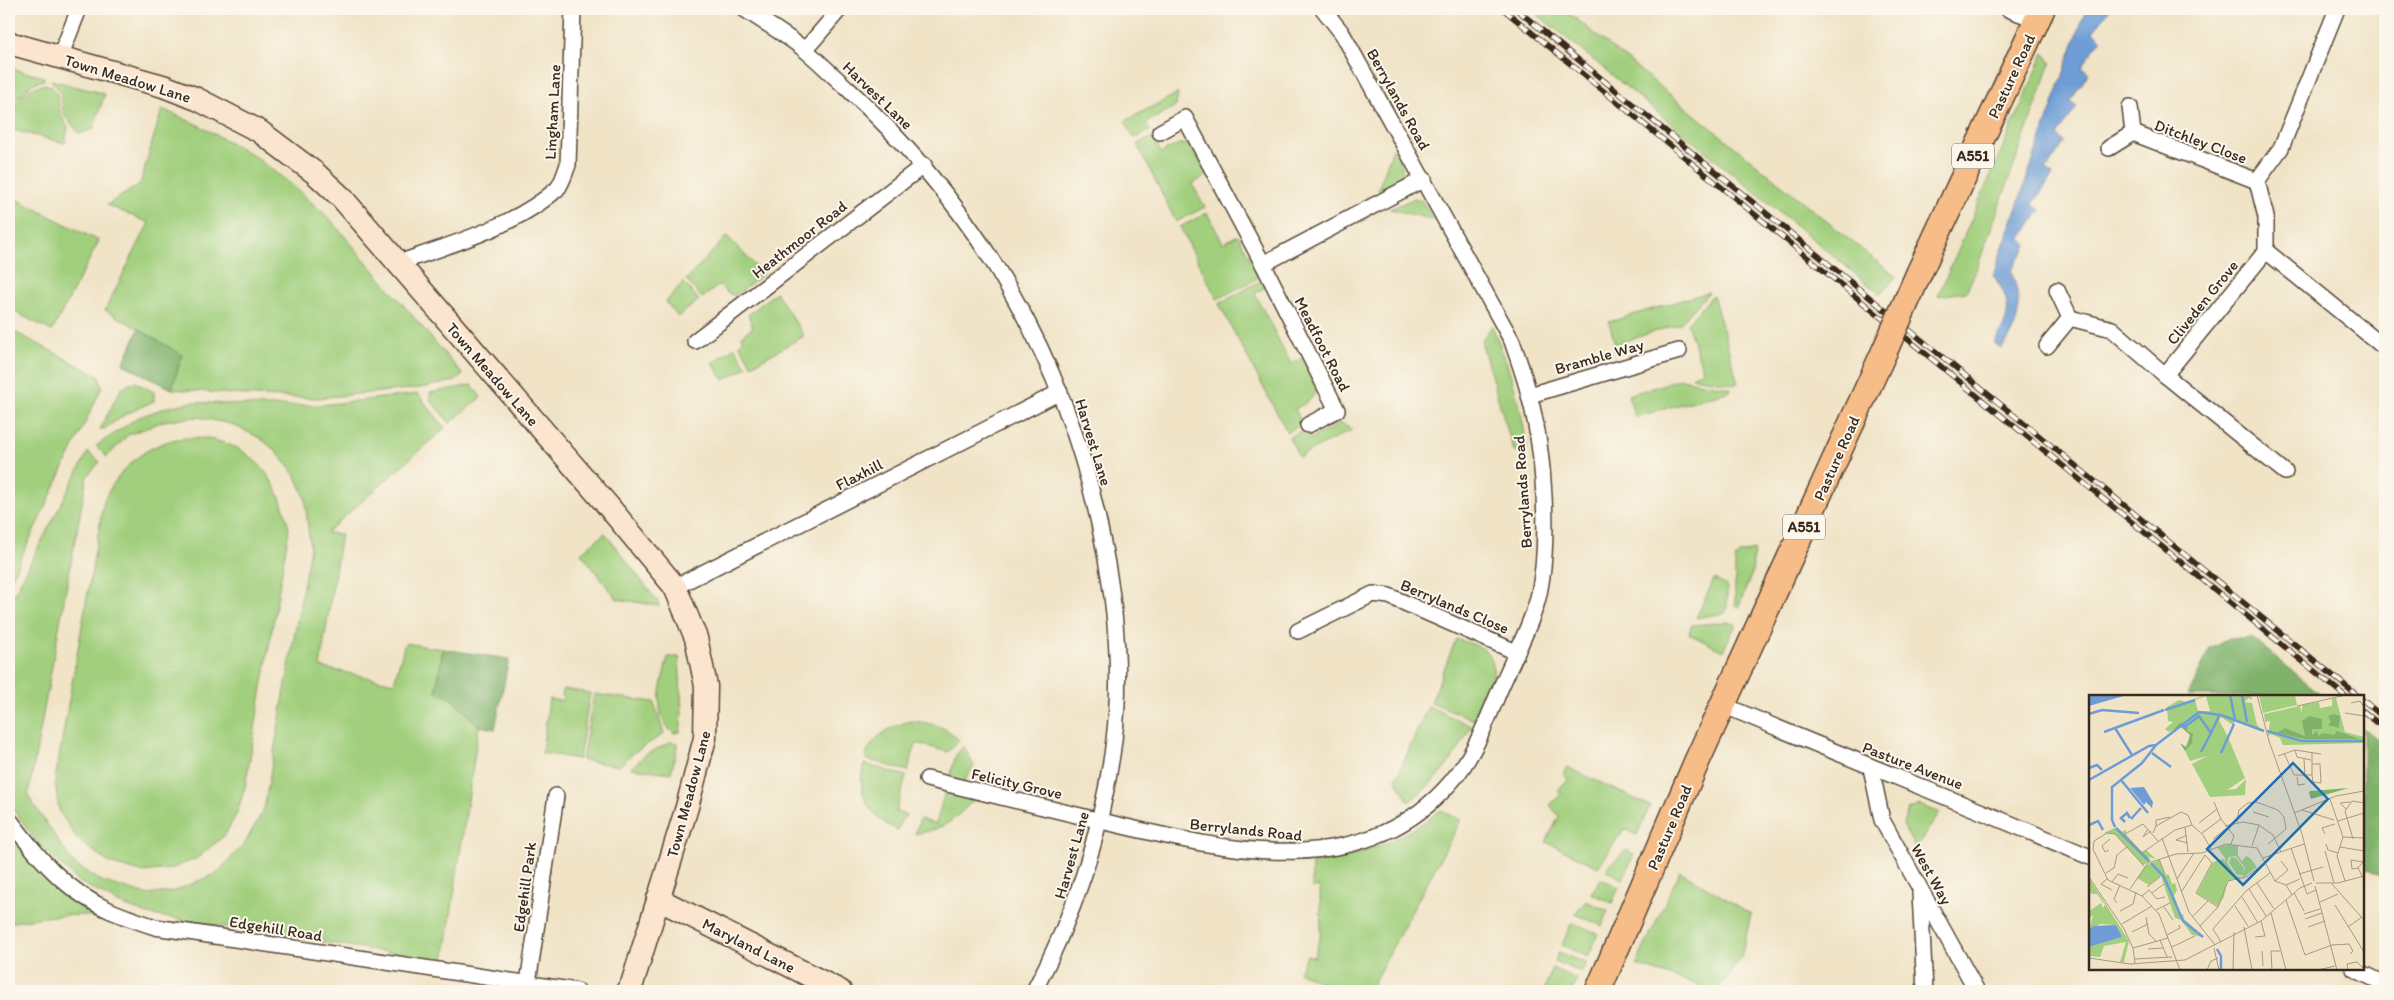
<svg xmlns="http://www.w3.org/2000/svg" width="2394" height="1000" viewBox="0 0 2394 1000" font-family="Itim,sans-serif">
	<rect width="100%" height="100%" fill="#fbf7ec"/>
	<filter id="ink" filterUnits="userSpaceOnUse"><feTurbulence type="fractalNoise" baseFrequency=".02" numOctaves="2"/><feDisplacementMap in="SourceGraphic" scale="10" xChannelSelector="R" yChannelSelector="G"/><feConvolveMatrix kernelMatrix="1 2 1 2 8 2 1 2 1" color-interpolation-filters="sRGB"/></filter>
	<filter id="wash" filterUnits="userSpaceOnUse"><feTurbulence type="fractalNoise" baseFrequency=".0096" numOctaves="4" result="noise"/><feDisplacementMap in="SourceGraphic" scale="20" xChannelSelector="R" yChannelSelector="G"/><feGaussianBlur stdDeviation="1.12" result="paint"/><feColorMatrix in="noise" values="0 0 0 0 0 0 0 0 0 0 0 0 0 0 0 0 0 1.4 0 .05"/><feComposite in="paint" operator="in"/></filter>
	<g filter="url(#wash)">
		<rect width="100%" height="100%" fill="#f0e3c6"/>
		<g fill="#a1cf7d" stroke="#6e7c4e">
			<path d="M 1531,9 L 1564,9 L 1896,277 L 1880,294 Z"/>
			<path d="M 2044,53 L 2051,63 L 1976,270 L 1966,292 L 1938,296 Z"/>
			<path d="M 9,68 L 44,77 L 44,80 L 31,84 L 22,95 L 9,104 Z"/>
			<path d="M 51,80 L 105,94 L 93,129 L 80,134 L 64,115 L 60,91 Z"/>
			<path d="M 46,84 C 61,90 57,100 60,112 C 62,118 65,123 68,127 L 65,143 L 9,129 L 9,110 L 31,88 Z"/>
			<path d="M 1178,93 L 1176,106 L 1146,123 L 1150,131 L 1134,138 L 1125,121 Z"/>
			<path d="M 162,109 L 196,124 L 251,154 L 291,184 L 330,219 L 463,375 L 455,381 L 420,388 L 317,398 L 256,396 L 172,389 L 123,364 L 139,329 L 105,310 L 149,223 L 107,205 L 140,184 Z"/>
			<path d="M 1153,137 L 1161,153 L 1179,144 L 1189,144 L 1208,175 L 1192,184 L 1205,207 L 1176,222 L 1137,144 Z"/>
			<path d="M 1393,148 C 1399,158 1405,166 1401,178 L 1378,190 Z"/>
			<path d="M 12,197 L 99,241 L 52,331 L 9,309 L 9,202 Z"/>
			<path d="M 1415,198 L 1421,200 L 1434,220 L 1390,209 Z"/>
			<path d="M 1207,213 L 1223,243 L 1238,235 L 1260,277 L 1217,299 L 1180,227 Z"/>
			<path d="M 727,236 L 763,274 L 735,296 L 726,292 L 719,285 L 702,298 L 686,280 Z"/>
			<path d="M 1262,280 L 1265,287 L 1255,294 L 1291,364 L 1302,358 C 1316,386 1327,392 1295,409 L 1302,424 L 1287,432 L 1219,304 Z"/>
			<path d="M 683,282 L 699,300 L 678,317 L 666,302 Z"/>
			<path d="M 776,292 L 804,336 L 752,365 L 739,344 L 743,340 L 741,336 L 753,327 L 748,315 Z"/>
			<path d="M 1709,292 L 1680,324 L 1615,344 L 1609,322 Z"/>
			<path d="M 1713,295 L 1738,383 L 1736,384 L 1692,377 L 1703,370 L 1687,323 Z"/>
			<path d="M 1492,326 C 1509,365 1522,406 1527,449 L 1514,452 L 1481,341 Z"/>
			<path d="M 9,329 L 99,376 L 102,387 L 9,583 Z"/>
			<path d="M 735,347 L 747,367 L 724,380 L 712,363 Z"/>
			<path d="M 1681,379 L 1731,388 L 1730,391 L 1635,417 L 1628,395 Z"/>
			<path d="M 135,382 L 154,392 L 154,401 L 126,414 L 104,429 L 100,429 L 122,387 Z"/>
			<path d="M 472,385 L 481,397 L 450,423 L 431,401 L 430,393 Z"/>
			<path d="M 418,394 L 445,428 L 326,533 L 341,534 L 320,667 L 394,683 L 405,643 L 443,649 L 436,692 L 452,699 L 479,726 L 444,961 L 151,915 L 120,904 L 78,881 L 39,845 L 9,803 L 9,604 L 88,452 L 100,462 L 87,476 L 28,796 L 73,863 L 101,881 L 147,895 L 175,891 L 217,873 L 245,843 L 264,809 L 310,547 L 305,497 L 295,474 L 276,451 L 260,438 L 231,424 L 197,417 L 164,421 L 128,435 L 107,457 L 96,446 L 137,418 L 167,407 L 192,402 L 263,406 L 321,405 Z"/>
			<path d="M 1341,423 L 1352,430 L 1299,457 L 1289,437 L 1304,430 L 1310,439 Z"/>
			<path d="M 208,438 C 217,441 229,444 237,448 C 270,467 282,495 289,530 L 245,787 L 237,813 L 225,835 L 196,859 L 170,869 L 141,872 L 109,863 L 78,840 L 59,811 L 55,780 L 104,500 C 119,470 143,446 177,439 C 187,437 198,439 208,438 Z"/>
			<path d="M 605,533 L 658,602 L 659,606 L 617,599 L 581,553 Z"/>
			<path d="M 1754,550 L 1752,573 L 1738,608 L 1735,605 L 1735,559 L 1739,554 Z"/>
			<path d="M 1714,579 L 1727,586 L 1727,608 L 1725,613 L 1696,618 Z"/>
			<path d="M 1727,622 L 1736,624 L 1723,651 L 1689,634 L 1692,625 Z"/>
			<path d="M 1456,639 C 1465,642 1479,645 1486,651 C 1505,669 1482,700 1474,720 L 1431,702 Z"/>
			<path d="M 668,657 L 679,657 L 682,714 L 680,732 L 673,733 C 650,712 662,683 668,657 Z"/>
			<path d="M 563,689 L 590,693 L 579,759 L 542,753 L 549,699 L 562,701 Z"/>
			<path d="M 594,694 L 654,702 L 664,734 L 636,751 L 619,766 L 582,760 Z"/>
			<path d="M 1428,706 L 1471,726 C 1457,757 1436,782 1409,802 L 1396,779 Z"/>
			<path d="M 910,721 C 928,722 947,726 959,740 L 948,752 L 916,743 L 908,771 L 865,759 C 871,737 889,727 910,721 Z"/>
			<path d="M 671,742 L 678,743 L 671,773 L 631,768 L 645,755 Z"/>
			<path d="M 964,746 L 974,766 L 964,782 L 954,780 L 951,772 L 956,755 Z"/>
			<path d="M 864,764 L 906,776 L 896,812 L 907,815 L 901,821 L 898,830 C 870,819 855,792 864,764 Z"/>
			<path d="M 1567,767 L 1650,806 L 1637,835 L 1624,829 L 1598,867 L 1546,842 L 1559,816 L 1550,805 L 1561,794 L 1558,790 L 1568,779 L 1563,774 Z"/>
			<path d="M 945,792 L 976,798 C 953,820 948,828 915,834 L 920,819 L 936,824 Z"/>
			<path d="M 1919,805 L 1940,813 L 1915,848 L 1903,825 L 1908,810 Z"/>
			<path d="M 1441,810 L 1461,820 L 1369,991 L 1339,991 L 1299,972 L 1307,955 L 1314,957 L 1321,934 L 1320,887 L 1312,888 L 1312,863 C 1361,857 1401,840 1441,810 Z"/>
			<path d="M 9,833 L 48,880 L 70,897 L 104,917 C 71,913 42,916 9,923 Z"/>
			<path d="M 1626,850 L 1634,854 L 1623,879 L 1607,871 L 1608,867 Z"/>
			<path d="M 1680,871 L 1751,914 L 1741,958 L 1717,991 L 1636,965 Z"/>
			<path d="M 1601,879 L 1619,887 L 1612,903 L 1591,893 Z"/>
			<path d="M 1586,901 L 1608,911 L 1602,926 L 1575,914 Z"/>
			<path d="M 1572,922 L 1598,934 L 1588,957 L 1562,945 Z"/>
			<path d="M 1558,953 L 1586,963 L 1582,972 L 1555,962 Z"/>
			<path d="M 1552,968 L 1577,979 L 1572,991 L 1544,991 Z"/>
		</g>
		<g fill="#80b26c" stroke="#5e6e45">
			<path d="M 139,329 L 182,355 L 172,389 L 123,364 Z"/>
			<path d="M 2251,637 L 2323,696 L 2188,696 L 2210,648 L 2229,639 Z"/>
			<path d="M 443,649 L 509,659 L 495,729 L 479,726 L 452,699 L 436,692 Z"/>
			<path d="M 2363,728 L 2385,746 L 2385,877 L 2363,866 Z"/>
		</g>
		<path fill="#6d9cd6" stroke="#54637a" d="M 2086,9 L 2110,9 L 2093,32 L 2101,39 L 2082,67 L 2089,73 L 2070,102 L 2077,107 L 2057,135 L 2065,142 L 2046,170 L 2053,175 L 2033,204 L 2041,210 L 2021,238 L 2027,245 L 2011,271 C 2022,300 2022,326 2001,349 L 1994,343 C 2012,315 2012,302 1993,275 Z"/>
	</g>
	<g filter="url(#ink)">
		<g fill="none" stroke-linecap="round" stroke-linejoin="round">
			<defs>
				<g id="street">
					<path d="M 744,9 C 764,22 786,35 805,50 C 820,62 833,76 847,88 C 981,211 1069,364 1103,543 C 1116,607 1122,674 1114,740 C 1103,829 1076,912 1034,991"/>
					<path d="M 2008,9 L 2037,20"/>
					<path d="M 2337,9 L 2281,148 L 2257,181 L 2266,217 L 2266,251 L 2385,348"/>
					<path d="M 805,50 L 840,9"/>
					<path d="M 60,57 L 79,9"/>
					<path d="M 2130,107 L 2133,133"/>
					<path d="M 1160,132 L 1185,118 L 1263,264 L 1337,410 L 1308,425"/>
					<path d="M 2133,133 L 2257,181"/>
					<path d="M 2109,148 L 2133,133"/>
					<path d="M 2266,251 L 2165,375 L 2285,472"/>
					<path d="M 398,263 C 450,245 516,226 557,189 C 562,184 565,172 568,165 L 573,9"/>
					<path d="M 1263,264 L 1424,179"/>
					<path d="M 2057,290 L 2070,318"/>
					<path d="M 695,341 L 924,165"/>
					<path d="M 2047,346 L 2070,318 L 2112,329 L 2165,375"/>
					<path d="M 1530,395 L 1679,351"/>
					<path d="M 675,587 L 1060,392"/>
					<path d="M 1298,631 L 1373,594 L 1389,596 L 1516,652"/>
					<path d="M 1723,705 C 1845,757 1968,805 2090,857"/>
					<path d="M 1871,768 L 1882,820 L 1977,991"/>
					<path d="M 927,779 C 985,793 1043,807 1101,821 C 1217,848 1361,888 1451,782 C 1477,753 1489,713 1505,678 C 1516,652 1531,626 1538,598 C 1551,543 1544,449 1529,395 C 1525,377 1518,359 1512,341 L 1342,33 L 1323,9"/>
					<path d="M 9,819 C 37,856 66,892 111,911 C 125,917 140,922 155,927 L 577,991"/>
					<path d="M 1920,893 L 1925,991"/>
					<path d="M 2354,969 L 2385,984"/>
					<path d="M 528,983 L 556,796"/>
				</g>
				<g id="secondary">
					<path d="M 9,43 L 163,86 L 197,99 L 259,131 L 315,173 L 342,198 L 398,263 L 609,507 L 675,587 L 696,638 L 706,686 L 705,738 L 687,807 L 632,984 L 627,991"/>
					<path d="M 658,899 L 840,991"/>
				</g>
				<g id="primary">
					<path d="M 1919,273 L 2042,9"/>
					<path d="M 1598,991 L 1697,761 L 1885,350"/>
				</g>
			</defs>
			<use href="#street" stroke="#564637" stroke-width="18"/>
			<use href="#secondary" stroke="#564637" stroke-width="25"/>
			<use href="#primary" stroke="#564637" stroke-width="28"/>
			<use href="#street" stroke="#fff" stroke-width="15"/>
			<use href="#secondary" stroke="#fce5cf" stroke-width="22"/>
			<use href="#primary" stroke="#f7bd88" stroke-width="25"/>
			<defs>
				<g id="rail">
					<path d="M 1503,9 L 2345,696"/>
					<path d="M 1516,9 L 2358,696"/>
					<path d="M 2363,700 L 2385,719"/>
					<path d="M 2363,711 L 2385,729"/>
				</g>
			</defs>
			<use href="#rail" stroke="#3b2a1e" stroke-width="5.5"/>
			<use href="#rail" stroke="#fbf7ec" stroke-width="4" stroke-dasharray="11" stroke-linecap="butt"/>
			<defs>
				<path id="primary-bridge" d="M 1885,350 L 1919,273"/>
			</defs>
			<use href="#primary-bridge" stroke="#564637" stroke-width="28" stroke-linecap="butt"/>
			<use href="#primary-bridge" stroke="#f7bd88" stroke-width="25"/>
		</g>
	</g>
	<g text-anchor="middle" stroke-width="4" stroke-linejoin="round" paint-order="stroke">
		<g fill="#fbf7ec" stroke="#75685c" stroke-width="1">
			<rect x="1952" y="143.5" width="42" height="25" rx="4"/>
			<rect x="1783" y="514.5" width="42" height="25" rx="4"/>
		</g>
		<g font-size="15" font-weight="bold" fill="#3b2a1e">
			<text x="1973" y="161">A551</text>
			<text x="1804" y="532">A551</text>
		</g>
		<g font-size="16" fill="#3b2a1e" stroke="#fbf7ec">
			<text transform="translate(2011 76) rotate(-65)" y="6">Pasture Road</text>
			<text transform="translate(128 78) rotate(17)" y="6">Town Meadow Lane</text>
			<text transform="translate(878 95) rotate(44)" y="6">Harvest Lane</text>
			<text transform="translate(1399 99) rotate(61)" y="6">Berrylands Road</text>
			<text transform="translate(552 112) rotate(-87)" y="6">Lingham Lane</text>
			<text transform="translate(2201 141) rotate(21)" y="6">Ditchley Close</text>
			<text transform="translate(799 239) rotate(-38)" y="6">Heathmoor Road</text>
			<text transform="translate(2202 302) rotate(-51)" y="6">Cliveden Grove</text>
			<text transform="translate(1323 344) rotate(63)" y="6">Meadfoot Road</text>
			<text transform="translate(1599 356) rotate(-16)" y="6">Bramble Way</text>
			<text transform="translate(493 374) rotate(49)" y="6">Town Meadow Lane</text>
			<text transform="translate(1094 442) rotate(73)" y="6">Harvest Lane</text>
			<text transform="translate(1836 458) rotate(-66)" y="6">Pasture Road</text>
			<text transform="translate(859 474) rotate(-27)" y="6">Flaxhill</text>
			<text transform="translate(1522 492) rotate(-94)" y="6">Berrylands Road</text>
			<text transform="translate(1455 606) rotate(23)" y="6">Berrylands Close</text>
			<text transform="translate(1913 765) rotate(21)" y="6">Pasture Avenue</text>
			<text transform="translate(1017 783) rotate(13)" y="6">Felicity Grove</text>
			<text transform="translate(688 794) rotate(-75)" y="6">Town Meadow Lane</text>
			<text transform="translate(1669 827) rotate(-67)" y="6">Pasture Road</text>
			<text transform="translate(1246 829) rotate(6)" y="6">Berrylands Road</text>
			<text transform="translate(1071 855) rotate(-74)" y="6">Harvest Lane</text>
			<text transform="translate(1932 874) rotate(61)" y="6">West Way</text>
			<text transform="translate(524 887) rotate(-82)" y="6">Edgehill Park</text>
			<text transform="translate(276 928) rotate(9)" y="6">Edgehill Road</text>
			<text transform="translate(749 945) rotate(27)" y="6">Maryland Lane</text>
		</g>
	</g>
	<g transform="translate(2089 695)">
		<rect width="275" height="275" fill="#f0e3c6"/>
		<path d="M 116,0 L 162,0 L 163,5 L 160,3 L 155,7 L 163,8 L 168,30 L 172,34 L 146,26 L 139,42 L 156,83 L 138,95 L 147,94 L 157,84 L 156,100 L 121,102 L 103,69 L 118,61 L 101,66 L 96,56 L 104,42 L 94,28 L 80,37 L 76,34 L 84,27 L 79,26 L 78,12 L 90,5 L 97,7 ZM 117,1 L 121,16 L 109,16 L 106,5 ZM 132,22 L 144,30 L 139,42 L 130,25 ZM 170,0 L 206,0 L 208,10 L 174,18 ZM 247,3 L 256,37 L 275,42 L 275,48 L 194,50 L 191,43 L 182,39 L 179,41 L 181,26 L 176,27 L 175,19 L 211,11 L 213,18 L 213,10 L 230,7 L 231,13 L 243,11 L 243,4 ZM 28,132 L 32,137 L 37,135 L 37,142 L 52,157 L 57,155 L 67,164 L 59,162 L 62,166 L 54,170 L 26,139 L 15,138 ZM 138,150 L 149,151 L 149,161 L 153,166 L 157,161 L 161,163 L 168,172 L 156,181 L 138,186 L 135,202 L 129,211 L 108,198 L 124,167 L 135,164 L 137,168 L 136,163 L 128,152 ZM 147,161 L 156,173 L 153,182 L 147,181 L 138,168 L 140,162 ZM 142,162 L 147,163 L 155,173 L 154,180 L 148,180 L 140,168 ZM 70,165 L 76,179 L 80,180 L 83,189 L 86,188 L 88,195 L 85,201 L 92,220 L 94,219 L 95,224 L 115,242 L 103,240 L 92,225 L 86,223 L 72,181 L 60,190 L 48,183 L 56,171 ZM 0,183 L 40,246 L 35,267 L 31,267 L 37,247 L 15,251 L 11,262 L 0,261 L 0,252 L 33,242 L 27,230 L 11,229 L 0,236 L 4,220 L 0,223 L 0,231 L 0,216 L 12,208 L 11,205 L 14,213 L 16,210 L 8,199 L 3,199 L 0,196 Z" fill="#a1cf7d" fill-rule="evenodd"/>
		<path d="M 245,19 L 251,21 L 250,33 L 239,30 L 242,27 L 239,21 ZM 220,21 L 233,24 L 233,34 L 223,34 L 223,40 L 228,36 L 229,41 L 234,38 L 245,40 L 248,36 L 270,44 L 216,44 L 188,38 L 196,33 L 216,41 L 213,26 ZM 91,28 L 98,30 L 99,36 L 104,39 L 103,48 L 96,56 L 91,48 L 97,52 L 101,40 L 92,32 L 81,38 ZM 260,93 L 222,104 L 220,98 L 221,96 Z" fill="#80b26c"/>
		<path d="M 0,0 L 38,0 L 0,11 ZM 55,92 L 64,107 L 63,113 L 57,107 L 55,110 L 41,93 ZM 27,230 L 33,242 L 0,252 L 0,236 L 4,231 Z" fill="#6d9cd6"/>
		<path fill="none" stroke="#6d9cd6" stroke-width="2.5" d="M 141,0 L 146,24M 153,0 L 158,27M 76,15 L 106,5M 0,19 L 13,15 L 50,18M 92,30 L 97,31 L 110,21 L 122,38 L 130,21M 26,33 L 43,60M 178,36 L 213,46 L 275,46M 15,37 L 75,15M 112,57 L 122,38M 63,58 L 82,72M 132,58 L 145,29M 0,73 L 8,70 L 13,75M 0,85 L 60,51 L 67,50 L 110,17 L 132,20 L 175,36M 32,85 L 59,118M 44,122 L 42,124 L 52,113M 36,127 L 32,123 L 38,118 L 41,123M 0,130 L 9,126 L 14,135M 26,132 L 23,125 L 23,92 L 53,68 L 67,50M 27,133 L 60,166M 62,168 L 75,182 L 94,226 L 114,242M 128,254 L 132,261 L 132,275"/>
		<path fill="none" stroke="#a89983" stroke-width="1" d="M 168,0 L 180,46 L 213,139 L 225,186M 262,8 L 271,6 L 275,12M 208,11 L 257,0M 256,18 L 275,21M 206,55 L 208,62 L 222,65M 195,58 L 205,80M 223,58 L 223,80 L 224,87 L 232,88 L 231,69 L 223,69M 189,61 L 206,55 L 232,59M 215,64 L 216,81M 205,80 L 223,80M 208,82 L 209,90 L 216,89M 241,104 L 254,142M 125,107 L 132,124 L 145,141 L 142,149M 257,114 L 251,108 L 261,107M 213,115 L 245,125M 164,117 L 180,122M 205,118 L 247,101 L 275,96M 249,126 L 275,118M 148,127 L 150,115 L 159,108 L 167,107 L 189,115 L 195,122 L 197,134 L 179,149M 110,128 L 128,114M 103,130 L 114,140 L 122,154M 67,131 L 67,125 L 81,122M 136,131 L 154,127 L 170,130 L 184,140 L 192,157M 96,132 L 99,157M 59,134 L 54,142 L 62,136M 64,138 L 67,131 L 92,117 L 99,120 L 103,130M 113,138 L 132,124M 236,139 L 233,133 L 246,129M 98,140 L 87,145 L 99,148M 254,142 L 248,161 L 256,186M 254,142 L 275,143M 73,143 L 100,217 L 126,250M 124,144 L 138,133M 264,144 L 256,116 L 263,106 L 275,108M 69,146 L 54,129 L 36,139 L 53,158 L 86,135 L 103,130M 237,149 L 239,155 L 249,158M 163,151 L 170,130M 251,152 L 275,156M 202,153 L 218,199 L 227,195M 20,155 L 16,157 L 13,151 L 21,144M 236,156 L 245,188M 116,160 L 123,168 L 107,198 L 129,212M 174,163 L 215,149M 70,164 L 76,179M 55,171 L 26,139 L 18,138 L 5,146 L 4,154 L 19,185 L 53,201 L 70,219 L 91,275M 269,173 L 274,167 L 262,165 L 263,174 L 269,173 L 273,181M 17,178 L 25,173 L 28,160 L 38,152M 210,179 L 234,172M 0,182 L 35,234 L 44,253 L 46,268M 18,184 L 12,189 L 23,195M 88,184 L 105,158M 186,186 L 199,175 L 192,166M 23,187 L 29,179 L 39,183M 168,188 L 185,214M 227,188 L 249,188 L 275,181M 243,189 L 275,225M 197,190 L 211,184M 226,191 L 248,275M 58,192 L 71,182M 41,194 L 59,168 L 87,159 L 113,158 L 137,149 L 168,153 L 186,186 L 197,190 L 203,200M 160,194 L 177,221M 93,196 L 116,160M 63,198 L 75,189M 205,198 L 215,216M 53,201 L 60,195 L 68,204 L 76,202M 153,202 L 169,228M 197,205 L 216,260M 231,207 L 249,199M 28,208 L 25,204 L 31,190M 246,210 L 275,257M 146,211 L 159,231M 75,212 L 84,225M 67,215 L 81,208M 31,216 L 44,209 L 47,197M 182,218 L 197,275M 215,219 L 231,214M 57,222 L 60,239 L 67,246M 103,222 L 119,206M 216,224 L 233,218M 33,229 L 63,211M 111,231 L 129,212 L 139,186 L 157,182 L 176,168M 155,232 L 163,275M 219,232 L 236,226M 259,232 L 273,222M 43,237 L 59,229M 78,240 L 91,233 L 90,230M 166,242 L 176,241 L 172,226M 71,245 L 78,262M 132,247 L 124,234 L 157,196 L 181,178M 243,250 L 260,249 L 264,256 L 261,259M 83,252 L 106,241M 44,253 L 79,243M 125,253 L 130,275M 59,254 L 74,253M 173,256 L 174,271M 216,260 L 243,250M 0,263 L 41,269 L 96,265 L 172,226 L 211,193 L 223,188M 46,264 L 83,262M 118,275 L 122,266 L 129,263M 144,275 L 145,237M 183,275 L 182,256 L 191,256M 229,275 L 246,271M 259,275 L 258,269 L 268,267 L 275,274"/>
		<path fill="#1f6fb2" fill-opacity="0.15" stroke="#1f6fb2" stroke-width="2.5" d="M 204,68 L 239,104 L 154,190 L 118,154 Z"/>
		<rect width="275" height="275" fill="none" stroke="#3b2a1e" stroke-width="2.5"/>
	</g>
	<rect width="2394" height="1000" fill="none" stroke="#fbf7ec" stroke-width="30"/>
</svg>
